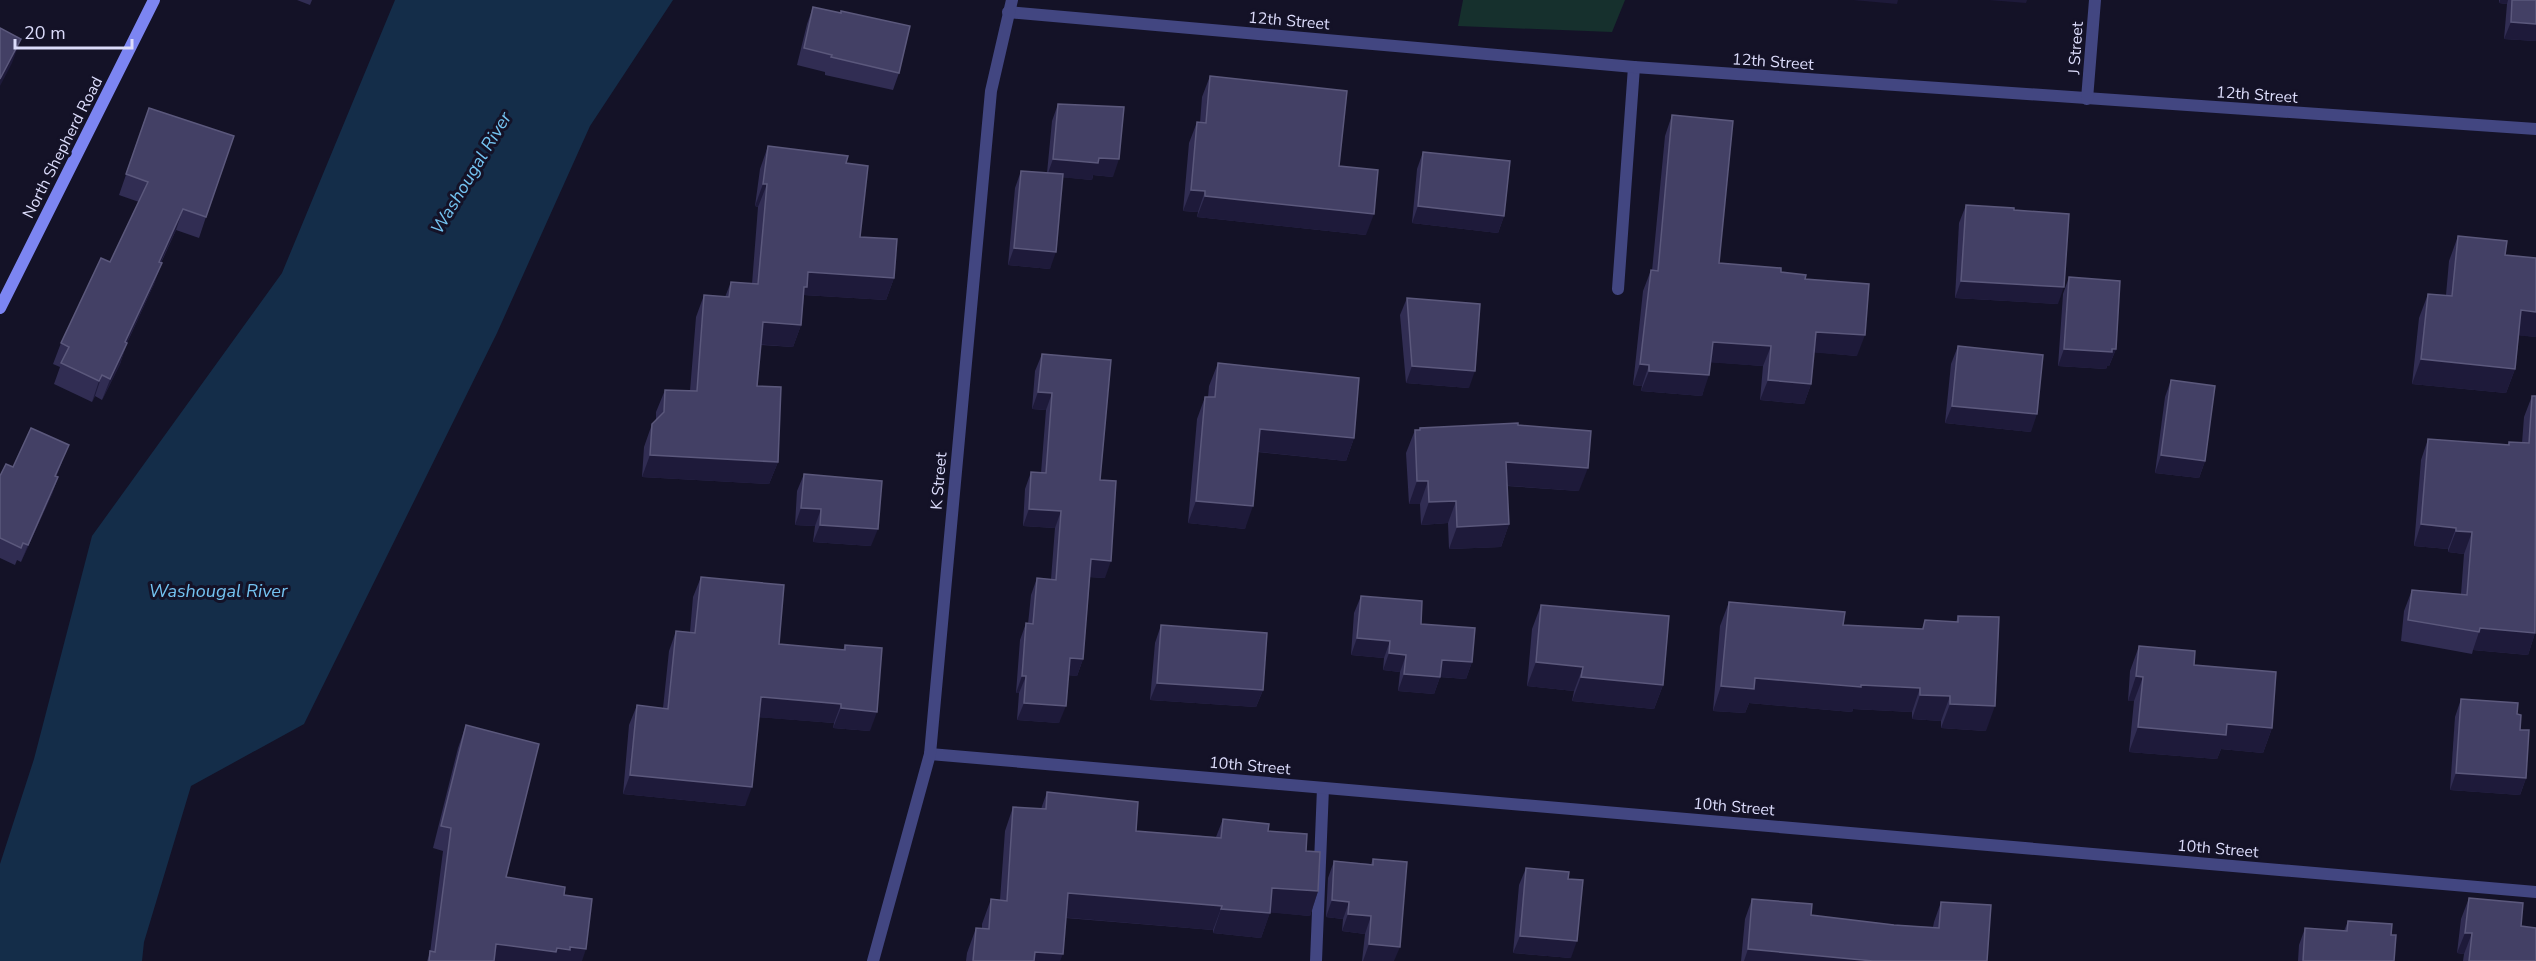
<svg xmlns="http://www.w3.org/2000/svg" width="2536" height="961" viewBox="0 0 2536 961" font-family="'Nunito Sans',sans-serif">
	<rect width="100%" height="100%" fill="#141227"/>
	<path fill="#16302d" d="M 1463,0 L 1625,0 L 1612,32 L 1458,26 Z"/>
	<path fill="#142d49" d="M 395,0 L 673,0 L 590,126 L 497,333 L 304,724 L 191,786 L 144,942 L 142,961 L 0,961 L 0,864 L 34,759 L 92,536 L 282,273 Z"/>
	<g fill="none" stroke-linecap="round" stroke-linejoin="round">
		<g stroke="#424681" stroke-width="12">
			<path d="M 1618,289 L 1634,67"/>
			<path d="M 1316,961 L 1323,788"/>
		</g>
		<g stroke="#424681" stroke-width="12">
			<path d="M 1008,12 L 1634,67 L 2536,129"/>
			<path d="M 2087,99 L 2095,0"/>
			<path d="M 930,754 L 2536,892"/>
			<path d="M 873,961 L 930,754 L 991,91 L 1012,0"/>
		</g>
		<path stroke="#7c85f2" stroke-width="12" d="M 0,308 L 154,0"/>
	</g>
	<g fill="#312d53">
		<path d="M 297,0 L 312,0 L 310,5 Z"/>
		<path d="M 2499,0 L 2536,0 L 2536,41 L 2504,39 L 2507,4 L 2499,3 Z"/>
		<path d="M 813,7 L 840,13 L 841,11 L 899,73 L 893,90 L 825,75 L 825,72 L 797,65 L 807,24 Z"/>
		<path d="M 1210,76 L 1339,166 L 1366,235 L 1197,217 L 1198,212 L 1183,211 L 1189,143 L 1197,122 L 1200,123 L 1202,97 Z"/>
		<path d="M 1058,104 L 1113,177 L 1093,175 L 1092,180 L 1062,177 L 1050,269 L 1008,265 L 1015,188 L 1021,171 L 1047,173 L 1052,121 Z"/>
		<path d="M 149,108 L 206,217 L 199,238 L 176,230 L 161,263 L 154,284 L 127,343 L 120,364 L 102,400 L 95,396 L 92,402 L 54,384 L 60,367 L 53,364 L 61,343 L 110,262 L 139,202 L 119,195 Z"/>
		<path d="M 1672,115 L 1719,263 L 1781,272 L 1805,279 L 1857,356 L 1814,352 L 1811,384 L 1804,404 L 1760,400 L 1763,366 L 1711,362 L 1702,396 L 1641,391 L 1642,386 L 1633,385 L 1643,291 L 1651,270 L 1652,271 L 1665,136 Z"/>
		<path d="M 768,146 L 846,163 L 860,237 L 894,278 L 886,300 L 804,295 L 801,325 L 793,347 L 761,345 L 757,386 L 778,462 L 769,484 L 642,477 L 644,447 L 652,424 L 656,420 L 656,412 L 665,390 L 690,391 L 696,317 L 704,295 L 725,297 L 731,282 L 752,284 L 758,207 L 755,206 L 760,169 Z"/>
		<path d="M 1423,152 L 1504,216 L 1498,233 L 1412,223 L 1417,169 Z"/>
		<path d="M 1966,205 L 2014,210 L 2058,304 L 1955,298 L 1959,223 Z"/>
		<path d="M 2458,236 L 2505,255 L 2536,258 L 2536,337 L 2519,335 L 2515,369 L 2506,393 L 2412,384 L 2419,318 L 2428,294 L 2446,295 L 2449,261 Z"/>
		<path d="M 2069,277 L 2116,349 L 2109,366 L 2107,366 L 2106,369 L 2058,366 L 2063,294 Z"/>
		<path d="M 1407,298 L 1469,388 L 1406,383 L 1400,315 Z"/>
		<path d="M 1958,346 L 2031,432 L 1945,423 L 1951,364 Z"/>
		<path d="M 1042,354 L 1100,480 L 1105,578 L 1090,577 L 1083,659 L 1077,676 L 1069,675 L 1059,723 L 1017,720 L 1019,693 L 1016,693 L 1020,640 L 1026,623 L 1028,624 L 1031,595 L 1037,578 L 1051,579 L 1055,528 L 1023,526 L 1025,489 L 1031,472 L 1041,473 L 1046,410 L 1032,409 L 1035,371 Z"/>
		<path d="M 1218,363 L 1354,438 L 1346,461 L 1258,452 L 1245,529 L 1188,523 L 1197,419 L 1205,397 L 1208,397 L 1209,386 Z"/>
		<path d="M 2171,380 L 2205,461 L 2199,478 L 2155,473 L 2165,397 Z"/>
		<path d="M 2532,396 L 2535,633 L 2528,655 L 2473,650 L 2472,654 L 2401,641 L 2404,611 L 2412,590 L 2461,594 L 2464,554 L 2448,552 L 2448,549 L 2414,546 L 2421,460 L 2428,439 L 2496,444 L 2508,445 L 2509,442 L 2522,443 L 2524,417 Z"/>
		<path d="M 1518,425 L 1579,491 L 1507,486 L 1509,524 L 1501,547 L 1449,549 L 1448,523 L 1421,525 L 1420,504 L 1409,504 L 1406,453 L 1415,430 L 1419,430 L 1420,428 Z"/>
		<path d="M 62,462 L 56,477 L 58,477 L 52,494 L 21,562 L 17,560 L 15,565 L 0,558 L 0,476 L 13,467 Z"/>
		<path d="M 804,474 L 871,546 L 813,542 L 815,526 L 795,525 L 797,491 Z"/>
		<path d="M 701,577 L 779,644 L 843,650 L 845,645 L 870,731 L 833,728 L 834,723 L 759,717 L 745,806 L 623,794 L 629,725 L 637,705 L 663,708 L 669,651 L 676,631 L 690,632 L 693,597 Z"/>
		<path d="M 1361,596 L 1421,624 L 1472,662 L 1466,679 L 1440,677 L 1434,694 L 1398,691 L 1400,672 L 1383,670 L 1384,658 L 1351,655 L 1354,613 Z"/>
		<path d="M 1729,602 L 1843,625 L 1922,629 L 1925,620 L 1956,622 L 1958,616 L 1986,731 L 1941,728 L 1941,721 L 1912,719 L 1912,712 L 1853,709 L 1852,712 L 1749,703 L 1745,713 L 1713,711 L 1720,626 Z"/>
		<path d="M 1541,605 L 1663,685 L 1654,709 L 1572,701 L 1574,691 L 1527,686 L 1532,629 Z"/>
		<path d="M 1161,625 L 1263,690 L 1256,707 L 1150,700 L 1155,643 Z"/>
		<path d="M 2139,646 L 2194,665 L 2272,728 L 2263,753 L 2221,749 L 2217,759 L 2129,752 L 2134,701 L 2128,701 L 2130,671 Z"/>
		<path d="M 2461,699 L 2517,714 L 2520,730 L 2526,778 L 2520,795 L 2450,790 L 2455,717 Z"/>
		<path d="M 466,725 L 506,877 L 564,895 L 582,961 L 427,961 L 430,953 L 443,851 L 433,848 L 458,748 Z"/>
		<path d="M 1047,792 L 1136,831 L 1216,837 L 1223,819 L 1268,831 L 1306,851 L 1318,891 L 1310,916 L 1270,912 L 1261,938 L 1213,933 L 1213,930 L 1066,918 L 1060,961 L 966,961 L 967,953 L 976,928 L 982,929 L 982,924 L 991,899 L 1000,900 L 1005,831 L 1013,807 L 1041,809 Z"/>
		<path d="M 1373,859 L 1394,961 L 1362,961 L 1365,934 L 1342,931 L 1343,919 L 1326,917 L 1328,878 L 1334,861 L 1371,864 Z"/>
		<path d="M 1526,868 L 1571,958 L 1513,953 L 1519,885 Z"/>
		<path d="M 2469,898 L 2521,926 L 2536,961 L 2463,961 L 2464,954 L 2457,953 L 2461,919 Z"/>
		<path d="M 1752,899 L 1811,915 L 1894,925 L 1933,927 L 1934,922 L 1941,902 L 1987,961 L 1741,961 L 1745,919 Z"/>
		<path d="M 2348,921 L 2391,935 L 2394,961 L 2298,961 L 2299,945 L 2305,928 L 2344,931 Z"/>
	</g>
	<g fill="#1e1a3a">
		<path d="M 1853,0 L 1898,0 L 1897,4 Z"/>
		<path d="M 1989,0 L 2027,0 L 2026,3 Z"/>
		<path d="M 2500,0 L 2508,0 L 2507,4 L 2499,3 Z"/>
		<path d="M 2511,22 L 2536,24 L 2536,41 L 2504,39 Z"/>
		<path d="M 21,39 L 12,63 L 0,86 L 0,79 Z"/>
		<path d="M 1099,158 L 1119,159 L 1113,177 L 1093,175 L 1092,180 L 1047,176 L 1053,159 Z"/>
		<path d="M 763,184 L 767,184 L 758,207 L 755,206 Z"/>
		<path d="M 1191,190 L 1205,191 L 1198,212 L 1183,211 Z"/>
		<path d="M 1205,196 L 1374,214 L 1366,235 L 1197,217 Z"/>
		<path d="M 1418,206 L 1504,216 L 1498,233 L 1412,223 Z"/>
		<path d="M 183,209 L 176,230 L 151,283 L 159,262 Z"/>
		<path d="M 1014,248 L 1056,252 L 1050,269 L 1008,265 Z"/>
		<path d="M 162,263 L 154,284 L 119,360 L 127,343 L 120,364 L 102,400 L 125,342 Z"/>
		<path d="M 808,272 L 894,278 L 886,300 L 804,295 L 799,309 Z"/>
		<path d="M 1961,281 L 2064,287 L 2058,304 L 1955,298 Z"/>
		<path d="M 2521,310 L 2536,312 L 2536,337 L 2513,335 Z"/>
		<path d="M 763,322 L 801,325 L 793,347 L 755,344 Z"/>
		<path d="M 1816,332 L 1865,335 L 1857,356 L 1808,352 Z"/>
		<path d="M 1713,342 L 1771,346 L 1763,366 L 1705,362 Z"/>
		<path d="M 2064,349 L 2116,349 L 2109,366 L 2107,366 L 2106,369 L 2058,366 Z"/>
		<path d="M 2421,359 L 2515,369 L 2506,393 L 2412,384 Z"/>
		<path d="M 1640,364 L 1649,365 L 1642,386 L 1633,385 Z"/>
		<path d="M 1412,366 L 1475,371 L 1469,388 L 1406,383 Z"/>
		<path d="M 1649,371 L 1709,375 L 1702,396 L 1641,391 Z"/>
		<path d="M 102,375 L 95,396 L 92,402 L 99,381 Z"/>
		<path d="M 1768,380 L 1811,384 L 1804,404 L 1760,400 Z"/>
		<path d="M 1038,392 L 1052,393 L 1046,410 L 1032,409 Z"/>
		<path d="M 1952,406 L 2037,414 L 2031,432 L 1945,423 Z"/>
		<path d="M 1260,429 L 1354,438 L 1346,461 L 1252,451 Z"/>
		<path d="M 650,455 L 778,462 L 769,484 L 642,477 Z"/>
		<path d="M 2161,455 L 2205,461 L 2199,478 L 2155,473 Z"/>
		<path d="M 1506,462 L 1588,468 L 1579,491 L 1498,485 Z"/>
		<path d="M 58,477 L 52,494 L 21,562 L 28,545 Z"/>
		<path d="M 1417,481 L 1428,481 L 1420,504 L 1409,504 Z"/>
		<path d="M 1196,501 L 1253,506 L 1245,529 L 1188,523 Z"/>
		<path d="M 1456,501 L 1448,523 L 1421,525 L 1429,502 Z"/>
		<path d="M 801,508 L 821,509 L 815,526 L 795,525 Z"/>
		<path d="M 1029,509 L 1061,511 L 1055,528 L 1023,526 Z"/>
		<path d="M 1509,524 L 1501,547 L 1449,549 L 1457,527 Z"/>
		<path d="M 2421,524 L 2456,528 L 2448,549 L 2414,546 Z"/>
		<path d="M 820,525 L 878,529 L 871,546 L 813,542 Z"/>
		<path d="M 2456,531 L 2472,532 L 2464,554 L 2448,552 Z"/>
		<path d="M 1091,559 L 1111,561 L 1105,578 L 1085,577 Z"/>
		<path d="M 2480,628 L 2535,633 L 2528,655 L 2473,650 L 2479,632 Z"/>
		<path d="M 1357,638 L 1390,641 L 1384,658 L 1351,655 Z"/>
		<path d="M 1389,653 L 1406,655 L 1400,672 L 1383,670 Z"/>
		<path d="M 1070,658 L 1083,659 L 1077,676 L 1064,675 Z"/>
		<path d="M 1442,660 L 1472,662 L 1466,679 L 1440,677 L 1434,694 L 1398,691 L 1404,674 Z"/>
		<path d="M 1536,662 L 1583,667 L 1574,691 L 1527,686 Z"/>
		<path d="M 1022,676 L 1026,676 L 1019,693 L 1016,693 Z"/>
		<path d="M 2136,676 L 2143,677 L 2134,701 L 2128,701 Z"/>
		<path d="M 1581,677 L 1663,685 L 1654,709 L 1572,701 Z"/>
		<path d="M 1755,678 L 1861,685 L 1920,688 L 1912,712 L 1853,709 L 1852,712 L 1749,703 L 1745,713 L 1713,711 L 1721,686 Z"/>
		<path d="M 1157,683 L 1263,690 L 1256,707 L 1150,700 Z"/>
		<path d="M 1920,695 L 1950,696 L 1941,721 L 1912,719 Z"/>
		<path d="M 761,697 L 841,704 L 834,723 L 754,717 Z"/>
		<path d="M 1024,703 L 1066,706 L 1059,723 L 1017,720 Z"/>
		<path d="M 1950,704 L 1995,706 L 1986,731 L 1941,728 Z"/>
		<path d="M 841,708 L 877,712 L 870,731 L 833,728 Z"/>
		<path d="M 2227,724 L 2272,728 L 2263,753 L 2221,749 L 2217,759 L 2129,752 L 2138,727 Z"/>
		<path d="M 2456,773 L 2526,778 L 2520,795 L 2450,790 Z"/>
		<path d="M 630,775 L 752,787 L 745,806 L 623,794 Z"/>
		<path d="M 1272,888 L 1318,891 L 1310,916 L 1263,912 Z"/>
		<path d="M 1068,893 L 1222,906 L 1213,930 L 1059,917 Z"/>
		<path d="M 1332,900 L 1349,902 L 1343,919 L 1326,917 Z"/>
		<path d="M 1221,909 L 1270,913 L 1261,938 L 1213,933 Z"/>
		<path d="M 1348,914 L 1371,916 L 1365,934 L 1342,931 Z"/>
		<path d="M 2465,933 L 2472,933 L 2464,954 L 2457,953 Z"/>
		<path d="M 1520,936 L 1577,941 L 1571,958 L 1513,953 Z"/>
		<path d="M 496,944 L 557,948 L 570,947 L 586,949 L 582,961 L 490,961 Z"/>
		<path d="M 1369,944 L 1400,947 L 1394,961 L 1363,961 Z"/>
		<path d="M 1748,949 L 1873,961 L 1744,961 Z"/>
		<path d="M 1035,952 L 1063,954 L 1060,961 L 1032,961 Z"/>
	</g>
	<g fill="#434065" stroke="#5b587c" stroke-width="1.5">
		<path d="M 2512,0 L 2536,0 L 2536,24 L 2511,22 Z"/>
		<path d="M 813,7 L 841,13 L 841,11 L 910,26 L 899,73 L 831,57 L 832,55 L 804,48 Z"/>
		<path d="M 0,28 L 21,39 L 0,79 Z"/>
		<path d="M 1210,76 L 1347,91 L 1339,166 L 1378,170 L 1374,214 L 1205,196 L 1205,191 L 1191,190 L 1197,122 L 1206,123 Z"/>
		<path d="M 1058,104 L 1124,107 L 1119,159 L 1099,158 L 1098,163 L 1053,159 Z"/>
		<path d="M 149,108 L 234,136 L 206,217 L 183,209 L 159,262 L 162,263 L 125,342 L 127,343 L 110,379 L 102,375 L 99,381 L 61,363 L 69,347 L 61,343 L 101,258 L 110,262 L 148,182 L 126,174 Z"/>
		<path d="M 1672,115 L 1733,121 L 1719,263 L 1781,268 L 1781,272 L 1806,275 L 1805,279 L 1869,284 L 1865,335 L 1816,332 L 1811,384 L 1768,380 L 1771,346 L 1713,342 L 1709,375 L 1649,371 L 1649,365 L 1640,364 L 1651,270 L 1658,271 Z"/>
		<path d="M 768,146 L 848,156 L 846,163 L 868,166 L 860,237 L 897,239 L 894,278 L 808,272 L 807,287 L 804,287 L 801,325 L 763,322 L 757,386 L 781,387 L 778,462 L 650,455 L 652,424 L 664,412 L 665,390 L 697,391 L 704,295 L 729,297 L 731,282 L 758,284 L 767,184 L 763,184 Z"/>
		<path d="M 1423,152 L 1510,161 L 1504,216 L 1418,206 Z"/>
		<path d="M 1021,171 L 1063,174 L 1056,252 L 1014,248 Z"/>
		<path d="M 1966,205 L 2014,208 L 2014,210 L 2069,214 L 2064,287 L 1961,281 Z"/>
		<path d="M 2458,236 L 2507,241 L 2505,255 L 2536,258 L 2536,312 L 2521,310 L 2515,369 L 2421,359 L 2428,294 L 2452,296 Z"/>
		<path d="M 2069,277 L 2120,281 L 2116,349 L 2112,349 L 2112,352 L 2064,349 Z"/>
		<path d="M 1407,298 L 1480,304 L 1475,371 L 1412,366 Z"/>
		<path d="M 1958,346 L 2043,355 L 2037,414 L 1952,406 Z"/>
		<path d="M 1042,354 L 1111,360 L 1100,480 L 1116,481 L 1111,561 L 1091,559 L 1083,659 L 1070,658 L 1066,706 L 1024,703 L 1026,676 L 1022,676 L 1026,623 L 1033,624 L 1037,578 L 1056,580 L 1061,511 L 1029,509 L 1031,472 L 1046,473 L 1052,393 L 1038,392 Z"/>
		<path d="M 1218,363 L 1359,378 L 1354,438 L 1260,429 L 1253,506 L 1196,501 L 1205,397 L 1215,397 Z"/>
		<path d="M 2171,380 L 2215,386 L 2205,461 L 2161,455 Z"/>
		<path d="M 2532,396 L 2536,396 L 2535,633 L 2480,628 L 2479,632 L 2408,620 L 2412,590 L 2467,595 L 2472,532 L 2456,531 L 2456,528 L 2421,524 L 2428,439 L 2496,444 L 2509,445 L 2509,442 L 2529,443 Z"/>
		<path d="M 1518,423 L 1518,425 L 1591,431 L 1588,468 L 1506,462 L 1509,524 L 1457,527 L 1456,501 L 1429,502 L 1428,481 L 1417,481 L 1415,430 L 1420,430 L 1420,428 Z"/>
		<path d="M 31,428 L 69,445 L 55,476 L 58,477 L 28,545 L 23,543 L 21,548 L 0,538 L 0,476 L 6,464 L 13,467 Z"/>
		<path d="M 804,474 L 882,481 L 878,529 L 820,525 L 821,509 L 801,508 Z"/>
		<path d="M 701,577 L 784,585 L 779,644 L 845,650 L 845,645 L 882,648 L 877,712 L 841,708 L 841,704 L 761,697 L 752,787 L 630,775 L 637,705 L 668,709 L 676,631 L 695,633 Z"/>
		<path d="M 1361,596 L 1422,601 L 1421,624 L 1475,628 L 1472,662 L 1442,660 L 1440,677 L 1404,674 L 1406,655 L 1389,653 L 1390,641 L 1357,638 Z"/>
		<path d="M 1729,602 L 1845,612 L 1843,625 L 1923,629 L 1925,620 L 1958,622 L 1958,616 L 1999,617 L 1995,706 L 1950,704 L 1950,696 L 1920,695 L 1920,688 L 1861,685 L 1861,687 L 1755,678 L 1754,689 L 1721,686 Z"/>
		<path d="M 1541,605 L 1669,616 L 1663,685 L 1581,677 L 1583,667 L 1536,662 Z"/>
		<path d="M 1161,625 L 1267,633 L 1263,690 L 1157,683 Z"/>
		<path d="M 2139,646 L 2195,651 L 2194,665 L 2276,672 L 2272,728 L 2227,724 L 2226,735 L 2138,727 L 2143,677 L 2136,676 Z"/>
		<path d="M 2461,699 L 2518,703 L 2517,714 L 2521,715 L 2520,730 L 2529,730 L 2526,778 L 2456,773 Z"/>
		<path d="M 466,725 L 539,744 L 506,877 L 565,887 L 564,895 L 592,899 L 586,949 L 570,947 L 570,950 L 557,948 L 556,952 L 496,944 L 494,961 L 429,961 L 430,951 L 435,952 L 451,828 L 441,826 Z"/>
		<path d="M 1047,792 L 1138,802 L 1136,831 L 1221,838 L 1223,819 L 1269,824 L 1268,831 L 1307,834 L 1306,851 L 1320,852 L 1318,891 L 1272,888 L 1270,913 L 1221,909 L 1222,906 L 1068,893 L 1063,954 L 1035,952 L 1034,961 L 973,961 L 976,928 L 989,929 L 991,899 L 1007,901 L 1013,807 L 1046,809 Z"/>
		<path d="M 1373,859 L 1407,862 L 1400,947 L 1369,944 L 1371,916 L 1348,914 L 1349,902 L 1332,900 L 1334,861 L 1373,865 Z"/>
		<path d="M 1526,868 L 1569,872 L 1568,879 L 1583,880 L 1577,941 L 1520,936 Z"/>
		<path d="M 2469,898 L 2523,903 L 2521,926 L 2536,928 L 2536,961 L 2469,961 L 2472,933 L 2465,933 Z"/>
		<path d="M 1752,899 L 1812,904 L 1811,915 L 1894,925 L 1939,928 L 1941,902 L 1991,905 L 1987,961 L 1873,961 L 1748,949 Z"/>
		<path d="M 2348,921 L 2392,924 L 2391,935 L 2396,935 L 2394,961 L 2303,961 L 2305,928 L 2347,931 Z"/>
	</g>
	<g text-anchor="middle" stroke-width="6" stroke-linejoin="round" paint-order="stroke">
		<g font-size="16" fill="#dcdcfb" stroke="#141227">
			<text transform="translate(1289 20) rotate(5)" y="6">12th Street</text>
			<text transform="translate(2075 48) rotate(-86)" y="6">J Street</text>
			<text transform="translate(1773 61) rotate(4)" y="6">12th Street</text>
			<text transform="translate(2257 94) rotate(4)" y="6">12th Street</text>
			<text transform="translate(62 147) rotate(-63)" y="6">North Shepherd Road</text>
			<text transform="translate(938 481) rotate(-85)" y="6">K Street</text>
			<text transform="translate(1250 765) rotate(5)" y="6">10th Street</text>
			<text transform="translate(1734 806) rotate(5)" y="6">10th Street</text>
			<text transform="translate(2218 848) rotate(5)" y="6">10th Street</text>
		</g>
		<g font-size="18" font-style="italic" fill="#74c3f1" stroke="#141227">
			<text transform="translate(471 173) rotate(-59)" y="6">Washougal River</text>
			<text x="218" y="597">Washougal River</text>
		</g>
	</g>
	<path d="M15 39v9h117v-9" fill="none" stroke="#dcdcfb" stroke-width="3"/>
	<text x="24" y="39" font-size="18" fill="#dcdcfb" stroke="#141227" stroke-width="4.5" paint-order="stroke">20 m</text>
</svg>
